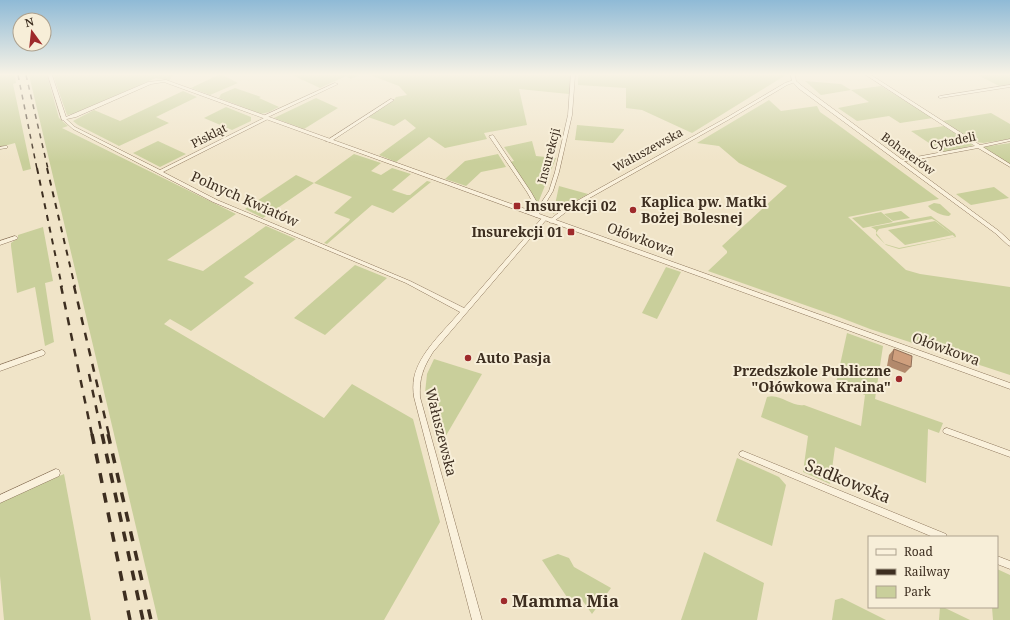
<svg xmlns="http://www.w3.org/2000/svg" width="1010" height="620" viewBox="0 0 1010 620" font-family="'Noto Serif',serif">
	<rect width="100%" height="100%" fill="#f0e4c8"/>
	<g fill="#c9cf9b" fill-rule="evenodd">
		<path d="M 0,75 L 15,75 L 16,83 L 13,84 L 31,169 L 23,171 L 15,143 L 0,147 Z"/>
		<path d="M 29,75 L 47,75 L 59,118 L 68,126 L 62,128 L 236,214 L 167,260 L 203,271 L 266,226 L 296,239 L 244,277 L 254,283 L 191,331 L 170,319 L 164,324 L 324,418 L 352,384 L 413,419 L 440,522 L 384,620 L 158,620 Z"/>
		<path d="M 53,75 L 175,75 L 172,76 L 169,81 L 156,78 L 73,114 L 67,115 Z"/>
		<path d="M 218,75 L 223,75 L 238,83 L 210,95 L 191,88 Z"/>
		<path d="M 292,75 L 359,75 L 351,79 L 346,76 L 320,88 Z"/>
		<path d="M 370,75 L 570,75 L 569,94 L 519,89 L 527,125 L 484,133 L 487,139 L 445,148 L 429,137 L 396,162 L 379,155 L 416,128 L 405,119 L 394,126 L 368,117 L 393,101 L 396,97 L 407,95 L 399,86 Z"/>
		<path d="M 578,75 L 786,75 L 692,133 L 642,110 L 626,108 L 626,88 L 578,85 Z"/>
		<path d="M 978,75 L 1010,75 L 1010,84 L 999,86 Z"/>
		<path d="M 805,81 L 841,84 L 851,90 L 881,86 L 933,118 L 900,123 L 889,116 L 857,121 L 838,108 L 869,102 L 851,90 L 821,95 Z"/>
		<path d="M 235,88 L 261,97 L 259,98 L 279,107 L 269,112 L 261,114 L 219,98 L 221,94 Z"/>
		<path d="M 183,91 L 197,97 L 156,117 L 169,123 L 119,146 L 78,125 L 73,121 L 94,110 L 120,121 Z"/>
		<path d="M 316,98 L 338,108 L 304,129 L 274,118 Z"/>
		<path d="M 769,100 L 781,111 L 817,106 L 820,112 L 830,119 L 939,199 L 848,217 L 906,270 L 920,274 L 1010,287 L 1010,375 L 870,329 L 839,317 L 708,271 L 727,253 L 727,251 L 722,246 L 787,186 L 739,163 L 719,146 L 697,143 Z"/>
		<path d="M 226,107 L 251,117 L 251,121 L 232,130 L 204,118 Z"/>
		<path d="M 991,113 L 1010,124 L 1010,139 L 983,143 L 977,142 L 942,121 Z"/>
		<path d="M 577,125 L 624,129 L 624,130 L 613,143 L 575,140 Z"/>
		<path d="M 944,126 L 974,145 L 944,153 L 911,131 Z"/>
		<path d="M 158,141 L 186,154 L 160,167 L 133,153 Z"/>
		<path d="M 532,141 L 536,156 L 556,158 L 538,203 L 510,162 L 514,161 L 504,147 Z"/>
		<path d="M 1010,143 L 1010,164 L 983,147 Z"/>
		<path d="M 354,154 L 381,163 L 371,171 L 381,175 L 392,168 L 411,174 L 392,190 L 407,195 L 410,195 L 427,181 L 431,182 L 393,213 L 372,205 L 327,244 L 324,243 L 349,221 L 350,219 L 334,213 L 352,197 L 314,183 L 263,218 L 245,209 L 296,175 L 314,183 Z"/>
		<path d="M 498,154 L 506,167 L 481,172 L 466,186 L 445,179 L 465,161 Z"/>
		<path d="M 559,186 L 588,194 L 553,214 Z"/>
		<path d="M 994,187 L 1009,198 L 971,205 L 956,194 Z"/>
		<path d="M 934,203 L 940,204 L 951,214 L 949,216 C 943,216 931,211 928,206 Z"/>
		<path d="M 901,211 L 910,218 L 893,221 L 884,214 Z"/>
		<path d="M 881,212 L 893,222 L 863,228 L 852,218 Z"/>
		<path d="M 931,216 L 955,234 L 956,237 L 899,249 L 886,245 L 876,235 L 876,230 L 871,227 ZM 932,219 L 936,221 L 955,237 L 899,248 L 885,244 L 876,233 L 879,229 Z"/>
		<path d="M 935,221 L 953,235 L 905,245 L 888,230 Z"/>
		<path d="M 43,227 L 53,281 L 45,283 L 54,342 L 45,346 L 35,287 L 17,293 L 11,246 L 11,243 L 18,238 L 18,235 Z"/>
		<path d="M 355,265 L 387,278 L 325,335 L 294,318 Z"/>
		<path d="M 666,267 L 681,272 L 657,319 L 642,313 Z"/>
		<path d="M 847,333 L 883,346 L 875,399 L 943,423 L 939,433 L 928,429 L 926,483 L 835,447 L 830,484 L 803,472 L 808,436 L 761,417 L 767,397 C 780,393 791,407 804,405 L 861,426 L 865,395 L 836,383 Z"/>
		<path d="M 434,359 L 482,374 L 444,439 L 439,436 L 425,393 L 427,374 Z"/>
		<path d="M 737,458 L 779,477 L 786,485 L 772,546 L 716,521 Z"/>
		<path d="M 64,474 L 91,620 L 4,620 L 0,576 L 0,502 Z"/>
		<path d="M 704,552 L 764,583 L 757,620 L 681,620 Z"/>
		<path d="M 558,554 L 569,558 L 574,567 L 611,588 L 592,614 L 580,597 L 571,603 L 542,560 Z"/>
		<path d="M 997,569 L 1010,575 L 1010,620 L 993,620 L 992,607 L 997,607 Z"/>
		<path d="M 842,598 L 886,620 L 832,620 L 835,600 Z"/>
		<path d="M 940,607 L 943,607 L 970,620 L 939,620 Z"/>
	</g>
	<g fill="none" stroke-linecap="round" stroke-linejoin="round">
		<defs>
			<g id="minor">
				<path d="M 571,75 L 575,75 L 572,115 L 559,172 L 553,191 L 538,216 L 536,217 L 533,215 L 537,210 L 527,192 L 489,136 L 493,135 L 531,192 L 539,206 L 549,191 L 555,172 L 568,115 Z"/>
				<path d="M 866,75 L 871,75 L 980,145 L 1010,139 L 1010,141 L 983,147 L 1010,164 L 1010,167 L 978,148 L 914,160 L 898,162 L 898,160 L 900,160 L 975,146 Z"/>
				<path d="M 794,80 L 796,81 L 795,82 L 787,85 L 728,120 L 570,209 L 553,222 L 551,223 L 548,221 L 566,207 L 726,118 L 785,83 Z"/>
				<path d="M 335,83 L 338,84 L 268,117 L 269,118 L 268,119 L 163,172 L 217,200 L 410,281 L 464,308 L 542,218 L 546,218 L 546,220 L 433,352 C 423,368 419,378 420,397 L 482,620 L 472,620 L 414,397 C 413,391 413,384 414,378 C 419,353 444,331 460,312 L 406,283 L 213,202 L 73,129 L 62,119 L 65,118 L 75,127 L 160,170 L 264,118 L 262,117 L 263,116 Z"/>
				<path d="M 1010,85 L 1010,87 L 940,98 L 938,97 L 940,96 Z"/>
				<path d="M 391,99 L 394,100 L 330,142 L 326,141 Z"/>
				<path d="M 5,146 L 7,146 L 7,148 L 0,149 L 0,147 Z"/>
				<path d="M 15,236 L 17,237 L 18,238 L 17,239 L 0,245 L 0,241 Z"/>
				<path d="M 42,350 L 44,351 L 45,353 L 44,355 L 0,371 L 0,365 Z"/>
				<path d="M 947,428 L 1010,451 L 1010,457 L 944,433 L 943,431 L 944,429 Z"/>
				<path d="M 743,451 L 946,534 L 947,537 L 933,537 L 740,456 L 739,454 L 740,452 Z"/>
				<path d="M 56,469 L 59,470 L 60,473 L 59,476 L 0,503 L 0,495 Z"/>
				<path d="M 997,556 L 1010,561 L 1010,569 L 997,564 Z"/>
			</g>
			<g id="tertiary">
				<path d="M 48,75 L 52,75 L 66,117 L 148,82 L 166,80 L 1010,383 L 1010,389 L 164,82 L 151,84 L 76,117 L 62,120 Z"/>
				<path d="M 791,75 L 795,75 L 796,81 L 802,86 L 999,231 L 1010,241 L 1010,246 L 1008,245 L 995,233 L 798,88 L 792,81 Z"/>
			</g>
		</defs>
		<use href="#minor" stroke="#8d765c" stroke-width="1"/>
		<use href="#tertiary" stroke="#8d765c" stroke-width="1"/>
		<use href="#minor" fill="#faf1dc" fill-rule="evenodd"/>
		<use href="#tertiary" fill="#faf1dc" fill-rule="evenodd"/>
		<g stroke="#3d2e20" stroke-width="1.5" stroke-dasharray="5 5" stroke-linecap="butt">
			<path d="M 18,75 L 37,169"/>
			<path d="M 26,75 L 48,169"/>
		</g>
		<g stroke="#3d2e20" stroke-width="2" stroke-dasharray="6 6" stroke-linecap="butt">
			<path d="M 37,168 L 62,287"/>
			<path d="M 47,168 L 75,287"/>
		</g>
		<g stroke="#3d2e20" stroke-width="2.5" stroke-dasharray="8 8" stroke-linecap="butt">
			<path d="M 61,286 L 92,435"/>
			<path d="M 74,286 L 109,435"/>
			<path d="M 89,374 L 102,435"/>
		</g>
		<g stroke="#3d2e20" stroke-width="3.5" stroke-dasharray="10 10" stroke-linecap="butt">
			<path d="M 92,434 L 130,620"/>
			<path d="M 102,434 L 143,620"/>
			<path d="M 108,434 L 151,620"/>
		</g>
	</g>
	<path fill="#b2896c" d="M 894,349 L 911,367 L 905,373 L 887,366 L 889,355 Z"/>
	<path fill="#cf9f7d" stroke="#916f58" d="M 894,349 L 912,356 L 911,367 L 892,360 Z"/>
	<linearGradient id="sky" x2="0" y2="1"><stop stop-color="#8fbad6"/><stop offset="0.46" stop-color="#f8f3e6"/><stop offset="1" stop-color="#f8f3e6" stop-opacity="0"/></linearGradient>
	<rect width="1010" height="162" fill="url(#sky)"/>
	<g fill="#9e2a2b" stroke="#f7eed8" stroke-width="1.5">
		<rect x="513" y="202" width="8" height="8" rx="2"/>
		<circle cx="633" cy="210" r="4"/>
		<rect x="567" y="228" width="8" height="8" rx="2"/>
		<circle cx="468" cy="358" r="4"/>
		<circle cx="899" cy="379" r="4"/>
		<circle cx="504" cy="601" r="4"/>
	</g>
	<g text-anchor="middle" stroke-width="4" stroke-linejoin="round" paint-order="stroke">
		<g font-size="12" fill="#3d2e20" stroke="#f7eed8">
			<text transform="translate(209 136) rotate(-27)" y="4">Piskląt</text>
			<text transform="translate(953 141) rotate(-12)" y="4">Cytadeli</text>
			<text transform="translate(648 150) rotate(-29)" y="4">Wałuszewska</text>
			<text transform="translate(908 154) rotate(36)" y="4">Bohaterów</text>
			<text transform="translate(549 156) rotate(-75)" y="4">Insurekcji</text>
		</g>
		<g font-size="14" fill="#3d2e20" stroke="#f7eed8">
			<text transform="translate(245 199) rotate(24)" y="5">Polnych Kwiatów</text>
			<text transform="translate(641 239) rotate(20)" y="5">Ołówkowa</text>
			<text transform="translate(946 349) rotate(20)" y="5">Ołówkowa</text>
			<text transform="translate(441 432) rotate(76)" y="5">Wałuszewska</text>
		</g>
		<g font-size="14" font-weight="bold" fill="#3d2e20" stroke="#f7eed8" text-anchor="start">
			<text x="641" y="207">Kaplica pw. Matki<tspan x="641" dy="16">Bożej Bolesnej</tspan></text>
			<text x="525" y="211">Insurekcji 02</text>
			<text x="563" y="237" text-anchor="end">Insurekcji 01</text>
			<text x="476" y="363">Auto Pasja</text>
			<text x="891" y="376" text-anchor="end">Przedszkole Publiczne<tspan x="891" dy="16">"Ołówkowa Kraina"</tspan></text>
		</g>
		<g font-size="17" fill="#3d2e20" stroke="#f7eed8">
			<text transform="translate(848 481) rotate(22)" y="6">Sadkowska</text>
		</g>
		<g font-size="17" font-weight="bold" fill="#3d2e20" stroke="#f7eed8" text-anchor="start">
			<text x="512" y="607">Mamma Mia</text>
		</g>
	</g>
	<rect x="868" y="536" width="130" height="72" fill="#f7eed8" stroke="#ada18e"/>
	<rect x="876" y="549" width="20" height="6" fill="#faf1dc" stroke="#ada18e"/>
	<text x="904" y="556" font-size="12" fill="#3d2e20">Road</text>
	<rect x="876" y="569" width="20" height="6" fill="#3d2e20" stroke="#ada18e"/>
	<text x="904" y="576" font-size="12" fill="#3d2e20">Railway</text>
	<rect x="876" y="586" width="20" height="12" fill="#c9cf9b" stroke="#ada18e"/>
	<text x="904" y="596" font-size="12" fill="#3d2e20">Park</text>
	<g transform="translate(32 32) rotate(345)"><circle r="19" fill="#f7eed8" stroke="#ada18e"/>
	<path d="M0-3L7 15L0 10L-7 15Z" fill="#9e2a2b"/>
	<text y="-6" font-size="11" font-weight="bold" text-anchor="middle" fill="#3d2e20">N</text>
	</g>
</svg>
